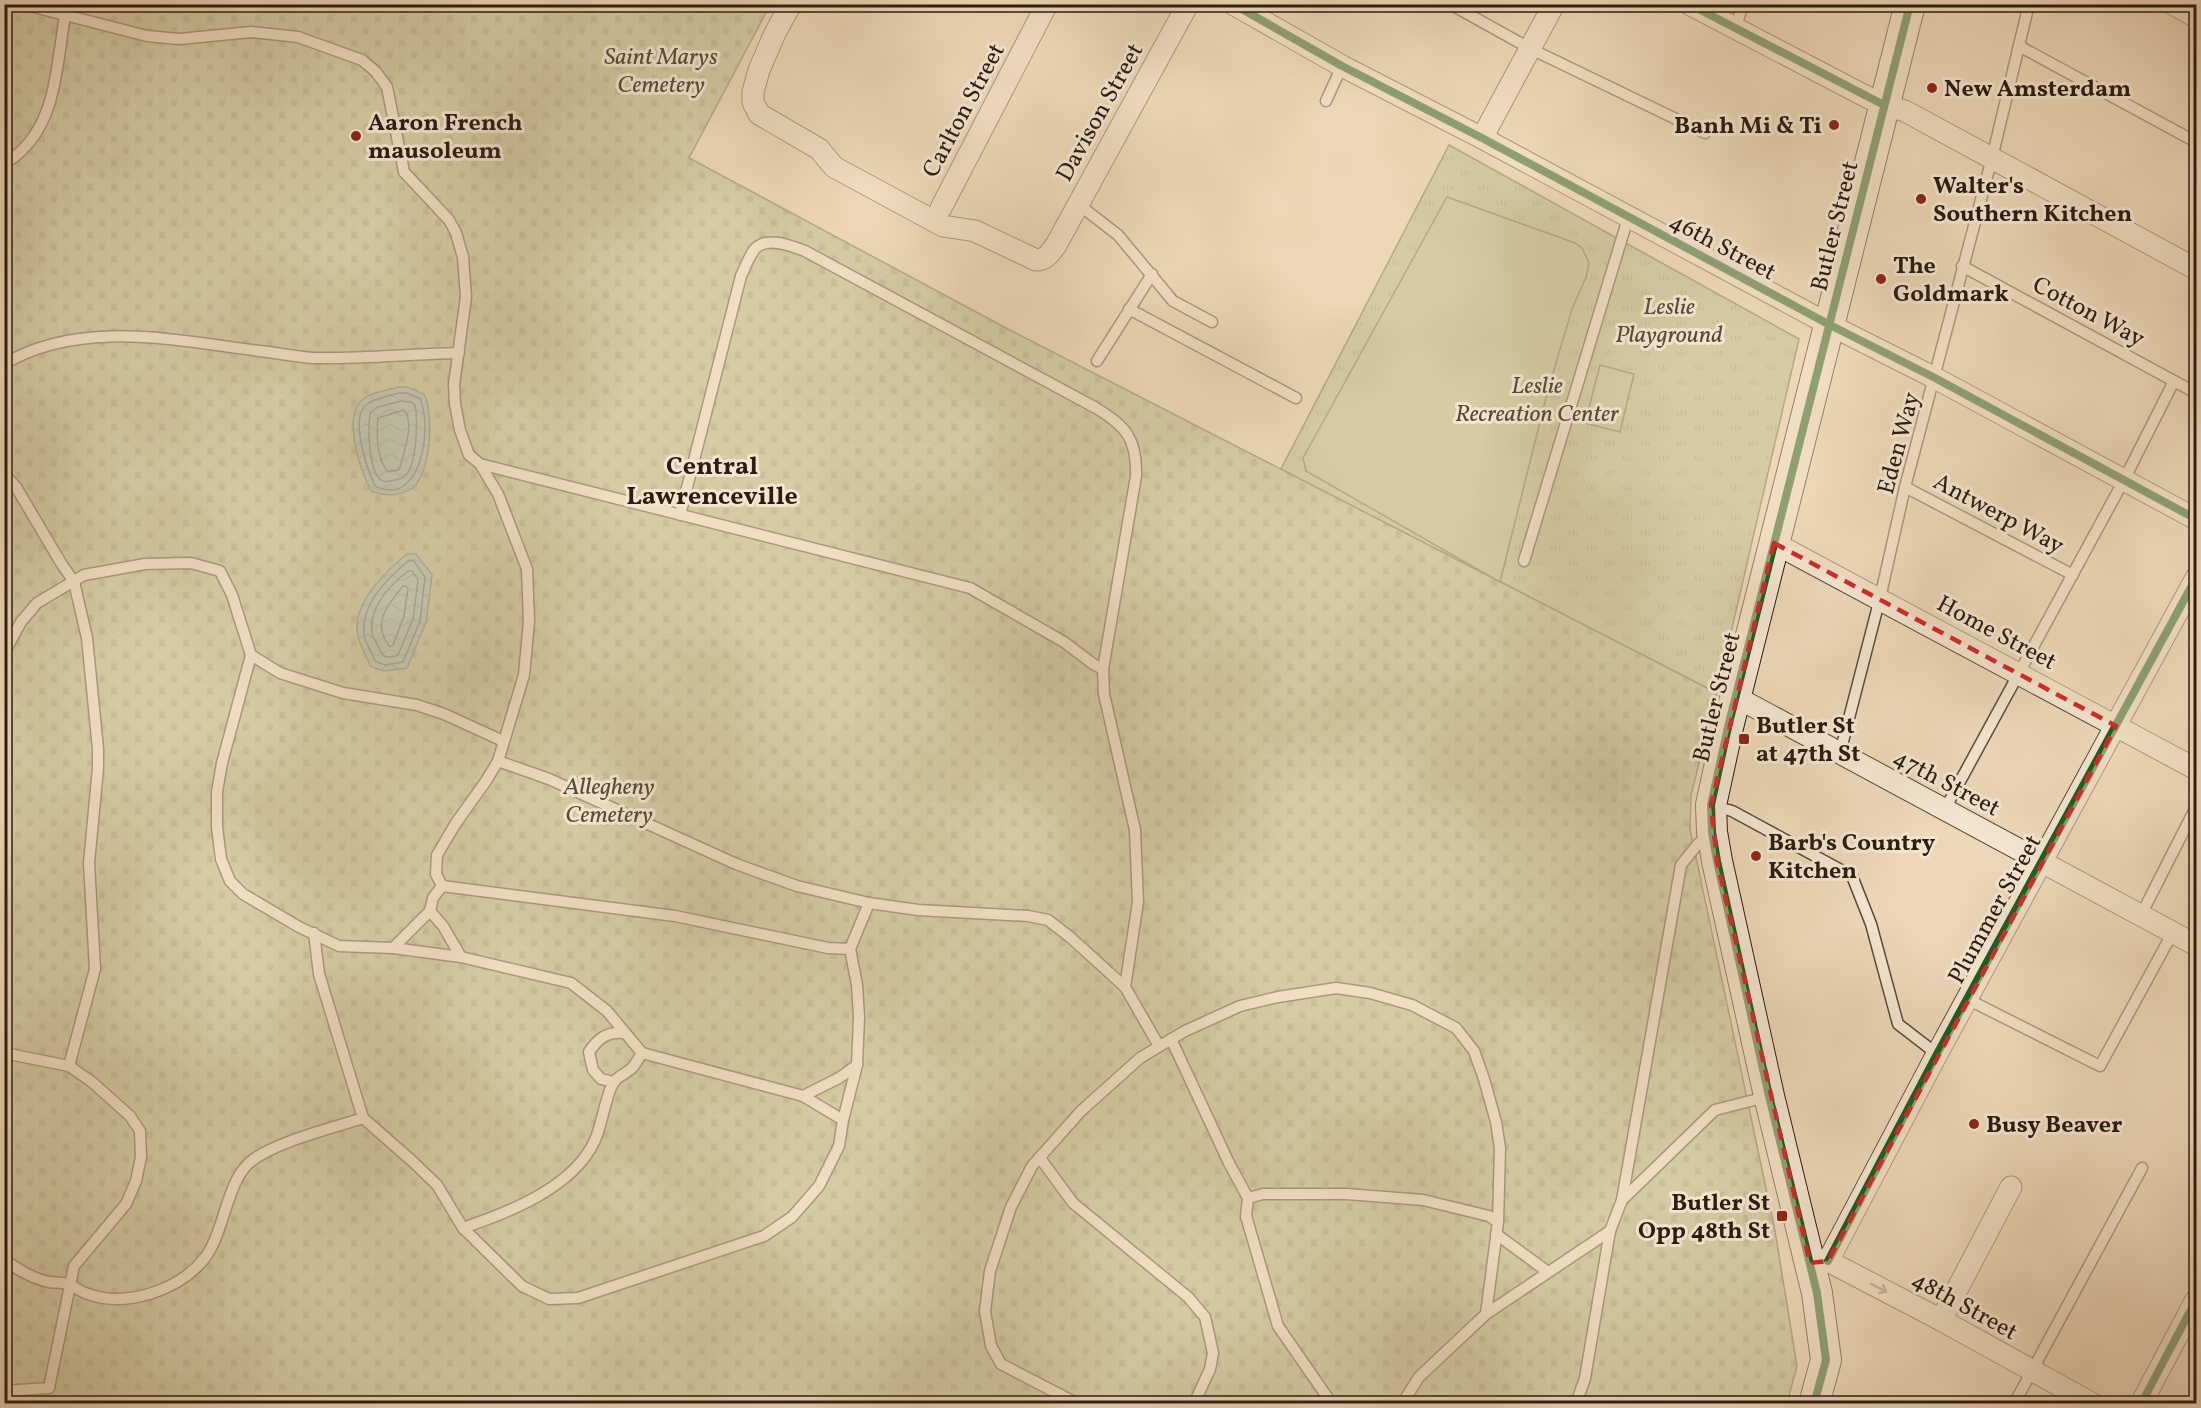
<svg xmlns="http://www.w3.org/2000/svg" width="2201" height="1408" viewBox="0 0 2201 1408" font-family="Vollkorn,serif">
	<defs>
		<pattern id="cemetery-stones" width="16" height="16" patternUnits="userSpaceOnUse" patternTransform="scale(1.5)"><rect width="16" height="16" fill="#b8be8e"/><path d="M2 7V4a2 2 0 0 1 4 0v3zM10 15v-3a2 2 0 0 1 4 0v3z" fill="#9ea37a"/></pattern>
		<pattern id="park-tufts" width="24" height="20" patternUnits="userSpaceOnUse" patternTransform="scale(1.5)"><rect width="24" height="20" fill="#b8be8e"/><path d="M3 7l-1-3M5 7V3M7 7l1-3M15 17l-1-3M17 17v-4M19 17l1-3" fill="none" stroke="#9ea37a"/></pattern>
		<pattern id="water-waves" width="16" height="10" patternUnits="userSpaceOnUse" patternTransform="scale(1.5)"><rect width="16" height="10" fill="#99b9b2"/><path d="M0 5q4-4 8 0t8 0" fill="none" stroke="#849e98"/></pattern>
	</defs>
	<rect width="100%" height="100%" fill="#edd7b7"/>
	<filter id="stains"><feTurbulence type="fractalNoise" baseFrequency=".00333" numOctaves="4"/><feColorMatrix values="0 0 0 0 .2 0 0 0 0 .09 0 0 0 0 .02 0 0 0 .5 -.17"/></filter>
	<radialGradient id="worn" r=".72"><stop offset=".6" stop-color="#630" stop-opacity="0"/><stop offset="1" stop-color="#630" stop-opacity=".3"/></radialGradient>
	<path fill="url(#cemetery-stones)" stroke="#726d50" stroke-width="1.5" d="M 5,5 L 770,5 L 689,158 L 1006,328 L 1717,693 L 1691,795 L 1690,829 L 1775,1231 L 1797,1366 L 1787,1403 L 5,1404 Z"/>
	<path fill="url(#park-tufts)" stroke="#726d50" stroke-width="1.5" d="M 1449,145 L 1799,339 L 1717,693 L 1281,469 Z"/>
	<g fill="#b8be8e" stroke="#726d50" stroke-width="1.5">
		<path d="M 1447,197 L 1575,243 L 1582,248 L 1589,263 L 1586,277 L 1572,309 L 1548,390 L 1500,582 L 1306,471 L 1303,458 Z"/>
		<path d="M 1600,365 L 1634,374 L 1620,432 L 1585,423 Z"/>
	</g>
	<g fill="url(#water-waves)" stroke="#6d7a72" stroke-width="1.5">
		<path d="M 398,387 L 407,387 L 424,394 C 434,414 431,475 412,488 C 400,497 384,496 371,491 C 361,471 342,419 362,400 C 370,392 387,391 398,387 Z"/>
		<path d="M 407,554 L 416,554 L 432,575 L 426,622 L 407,668 L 384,671 L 370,666 C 367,656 362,649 359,640 C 348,606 385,572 407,554 Z"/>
	</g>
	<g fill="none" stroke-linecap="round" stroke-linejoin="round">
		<g stroke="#626a62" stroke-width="1.5">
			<path d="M 399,393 L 407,393 L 420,399 C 433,427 421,509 375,486 C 367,469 349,417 367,404 C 376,398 389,396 399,393 Z"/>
			<path d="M 401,401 L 411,402 L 415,405 C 418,421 417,467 404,477 C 402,478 396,480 395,480 C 391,481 385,483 381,480 C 368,470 368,428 370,413 L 378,407 Z"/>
			<path d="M 404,410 C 415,422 404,452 400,467 L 398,470 L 388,472 C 377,459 376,435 378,418 Z"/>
			<path d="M 409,560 L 414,561 L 425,577 L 420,621 L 403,662 L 385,665 L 375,661 C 372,652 365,643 364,635 C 361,603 387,579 409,560 Z"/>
			<path d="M 408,571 L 412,571 L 418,580 L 413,619 L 398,655 C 390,658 383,659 380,650 C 378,644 373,639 372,633 C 368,608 390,585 408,571 Z"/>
			<path d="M 403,586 L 406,586 L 408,588 L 404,616 L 393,645 L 390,647 C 371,623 387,606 403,586 Z"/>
		</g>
		<defs>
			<g id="service">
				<path d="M 22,4 L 147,36 L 179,39 L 251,32 L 298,37 L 362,60 L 376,72 L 387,87 L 404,172 L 449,220 L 456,233 L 463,257 L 466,297 L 454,384 L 455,404 L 460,430 L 469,455 L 480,464 L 970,588 L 1064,642 L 1093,664 L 1103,669"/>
				<path d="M 1450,4 L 1531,49 L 1705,133"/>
				<path d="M 1735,30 L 1743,4"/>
				<path d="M 2019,46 L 2196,142"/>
				<path d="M 1326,101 L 1342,66"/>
				<path d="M 4,164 C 11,159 18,155 23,149 C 57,116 57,60 65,16"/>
				<path d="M 1078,204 L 1118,235 L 1173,301 L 1212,322"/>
				<path d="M 1962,266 L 2196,393"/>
				<path d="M 1129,309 L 1296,398"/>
				<path d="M 1097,361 L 1152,274"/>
				<path d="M 4,364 C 83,317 182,342 268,352 C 282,354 298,357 313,358 C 361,359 410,354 459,353"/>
				<path d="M 4,474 L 16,487 L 61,563 L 74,582 L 87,638 L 98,749 L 98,768 L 89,863 L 95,969 L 69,1066"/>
				<path d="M 1905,487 L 2073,575"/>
				<path d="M 680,515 L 741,276 C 745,267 749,257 754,250 C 766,235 791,246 805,251 L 1096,408 C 1126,426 1137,439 1136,476 L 1103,669 L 1104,694 L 1135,830 L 1138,902 L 1125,987 L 1159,1046"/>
				<path d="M 1524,561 L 1628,218"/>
				<path d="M 4,653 L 21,622 L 37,603 L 84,575 L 145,564 L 191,563 L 220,571 L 232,595 L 251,655 L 280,673 L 343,693 L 417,705 L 444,714 L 503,741"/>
				<path d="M 251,655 L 222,763 L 217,792 L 217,827 L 221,859 L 230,881 L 243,894 L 299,927 L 339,946 L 393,948 L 461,957 L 571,983 L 607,1011 L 642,1053 C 639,1057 636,1064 632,1068 C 627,1073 618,1076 614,1082 C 606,1093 602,1125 595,1140 C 574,1187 510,1212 463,1228"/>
				<path d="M 1840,753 L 1880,598 L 1905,487 L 1992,158 L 2029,4"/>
				<path d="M 498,761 L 549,779 L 736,864 L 797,886 L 869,903 L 918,910 L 1028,916 L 1048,920 L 1070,937 L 1125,987"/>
				<path d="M 1714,806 L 1732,811 L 1852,876 L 1871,924 L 1898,1024 L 1937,1054"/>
				<path d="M 1945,809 L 2124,480 L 2174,381"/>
				<path d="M 442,886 L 436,874 L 437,855 L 456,823 L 486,781 L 498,761 L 524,675 L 529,621 L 527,569 L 498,494 L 480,464"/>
				<path d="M 430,911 L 443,926 L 461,957"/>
				<path d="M 2141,915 L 2196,807"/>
				<path d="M 314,933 L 319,974 L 363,1118 L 412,1161 L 437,1185 L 463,1228 L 522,1286 L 549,1299 L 578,1298 L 764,1236 L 792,1217 L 819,1186 L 839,1146 L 843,1120 L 857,1065 L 859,1017 L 857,985 L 850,949 L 869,903"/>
				<path d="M 393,948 L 430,911 L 433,898 L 442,886 L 675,916 L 828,948 L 850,949"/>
				<path d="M 1967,999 L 2100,1066 L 2173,932"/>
				<path d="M 1171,1039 L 1229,1163 L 1248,1198"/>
				<path d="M 4,1053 L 69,1066 L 92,1082 L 130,1116 L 140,1131 L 141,1157 L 136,1181 L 126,1204 L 74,1266 L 49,1388 L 4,1391"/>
				<path d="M 642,1053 L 803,1096 L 843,1120"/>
				<path d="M 614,1082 L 601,1079 L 593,1070 L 589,1052 C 598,1038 608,1031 625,1033"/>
				<path d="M 803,1096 L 839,1078 L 857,1065"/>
				<path d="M 1040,1158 L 1073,1203 L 1188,1297 L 1205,1317 L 1213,1353 L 1210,1369 L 1194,1404"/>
				<path d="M 1622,1200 L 1715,1110 L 1766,1097"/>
				<path d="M 1496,1234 L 1548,1272"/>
				<path d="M 4,1259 C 16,1269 34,1279 49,1282 C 55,1283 61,1282 67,1284 C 75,1286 80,1292 88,1294 C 126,1308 179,1290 204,1259 C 224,1234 226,1185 248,1164 C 270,1143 333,1128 363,1118"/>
				<path d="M 1078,1404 L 1001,1364 L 991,1346 L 985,1311 L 990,1271 L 1011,1207 L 1032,1166 L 1081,1111 L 1140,1058 L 1185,1031 L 1240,1006 L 1278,997 L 1336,988 L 1370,993 L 1412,1005 L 1456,1028 L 1474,1051 L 1484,1079 L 1496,1122 L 1500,1148 L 1498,1222"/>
				<path d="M 1332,1404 L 1278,1326 L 1246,1216 L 1248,1198 L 1263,1194 L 1347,1194 L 1423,1200 L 1489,1216 L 1498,1222 L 1486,1314"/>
				<path d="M 1402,1404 L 1419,1377 L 1486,1314 L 1610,1231"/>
				<path d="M 1576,1404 L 1585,1378 L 1610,1231 L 1622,1200 L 1681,865 L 1697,845 L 1709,834"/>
				<path d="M 2014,1404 L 2142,1168"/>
			</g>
			<g id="minor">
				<path d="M 791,4 L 775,33 L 759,70 L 753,92 L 753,102 L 759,114 L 819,149 L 834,167 L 943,226 L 975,231 L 1036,260 C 1046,260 1050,253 1056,245 L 1188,4"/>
				<path d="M 1233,4 L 1342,66 L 1482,138 L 1830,325 L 1935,378 L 2196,519"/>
				<path d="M 1689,4 L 1865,96 L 1884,105 L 1905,111 L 2196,269"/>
				<path d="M 2173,4 L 2196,17"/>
				<path d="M 1482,138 L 1554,4"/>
				<path d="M 941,208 L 1047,4"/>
				<path d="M 1774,543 L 2196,769"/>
				<path d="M 1736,697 L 2196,945"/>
				<path d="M 1828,1261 L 1937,1054 L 2196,578"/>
				<path d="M 1814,1262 L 1828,1261 L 1941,1320 L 2093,1404"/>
				<path d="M 1941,1320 L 2011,1187"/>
				<path d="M 2141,1404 L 2196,1300"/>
			</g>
			<path id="secondary" d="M 1814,1404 L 1826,1360 L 1817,1293 L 1769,1096 L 1717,861 L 1712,832 L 1711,805 L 1728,727 L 1910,4"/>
		</defs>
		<use href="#service" stroke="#5c4b3c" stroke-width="13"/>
		<use href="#minor" stroke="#5c4b3c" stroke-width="23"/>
		<use href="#secondary" stroke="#2c1c13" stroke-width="32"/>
		<use href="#service" stroke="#f3e5d0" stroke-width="10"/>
		<use href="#minor" stroke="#f3e5d0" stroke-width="21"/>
		<use href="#secondary" stroke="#f3e5d0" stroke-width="30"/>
		<defs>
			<g id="cycleway">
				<path d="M 1233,4 L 1342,66 L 1482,138 L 1830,325 L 1935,378 L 2196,519"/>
				<path d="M 1689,4 L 1884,105"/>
				<path d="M 1828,1261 L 1937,1054 L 2196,578"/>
				<path d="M 1814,1404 L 1826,1360 L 1817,1293 L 1769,1096 L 1717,861 L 1712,832 L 1711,805 L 1728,727 L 1910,4"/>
				<path d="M 2141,1404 L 2196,1300"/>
			</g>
		</defs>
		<use href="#cycleway" stroke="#f3e5d0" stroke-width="11"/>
		<use href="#cycleway" stroke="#1b5e20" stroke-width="8"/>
	</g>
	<defs><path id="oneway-shaft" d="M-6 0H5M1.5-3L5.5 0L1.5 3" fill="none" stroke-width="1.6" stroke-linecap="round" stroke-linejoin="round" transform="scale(1.5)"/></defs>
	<use stroke="#998b7b" href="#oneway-shaft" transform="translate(1879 1288) rotate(27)"/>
	<path d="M0 0H2201V1408H0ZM 1774,543 L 2116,726 L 1828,1261 L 1810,1263 L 1717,861 L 1711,805 Z" fill="#edd7b7" fill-opacity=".55" fill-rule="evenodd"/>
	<path fill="none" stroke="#d62828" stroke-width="4.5" stroke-dasharray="12 8" stroke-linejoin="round" d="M 1774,543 L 2116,726 L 1828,1261 L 1810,1263 L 1717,861 L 1711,805 Z"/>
	<g fill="#8f2418" stroke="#f3e5d0" stroke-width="2">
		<circle cx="1932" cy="88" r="6"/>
		<circle cx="1834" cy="125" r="6"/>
		<circle cx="356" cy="136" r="6"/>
		<circle cx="1921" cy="199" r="6"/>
		<circle cx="1881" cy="279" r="6"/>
		<rect x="1738" y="733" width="12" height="12" rx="3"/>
		<circle cx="1756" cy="856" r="6"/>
		<circle cx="1974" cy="1124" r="6"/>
		<rect x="1776" y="1210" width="12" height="12" rx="3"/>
	</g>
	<g text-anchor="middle" stroke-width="6" stroke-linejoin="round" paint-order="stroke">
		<g font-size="24" font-style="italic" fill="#564d38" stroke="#f3e5d0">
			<text x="661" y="64">Saint Marys<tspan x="661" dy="28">Cemetery</tspan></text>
			<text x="1669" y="314">Leslie<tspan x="1669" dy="28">Playground</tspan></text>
			<text x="1537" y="393">Leslie<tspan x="1537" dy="28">Recreation Center</tspan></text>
			<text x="609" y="794">Allegheny<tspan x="609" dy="28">Cemetery</tspan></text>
		</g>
		<g font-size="24" font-weight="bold" fill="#2c1c13" stroke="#f3e5d0" text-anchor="start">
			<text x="1944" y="96">New Amsterdam</text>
			<text x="368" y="130">Aaron French<tspan x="368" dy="28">mausoleum</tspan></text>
			<text x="1822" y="133" text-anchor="end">Banh Mi &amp; Ti</text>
			<text x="1933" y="193">Walter's<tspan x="1933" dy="28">Southern Kitchen</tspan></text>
			<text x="1893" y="273">The<tspan x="1893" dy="28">Goldmark</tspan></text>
			<text x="1756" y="733">Butler St<tspan x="1756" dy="28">at 47th St</tspan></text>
			<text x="1768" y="850">Barb's Country<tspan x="1768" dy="28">Kitchen</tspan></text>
			<text x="1986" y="1132">Busy Beaver</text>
			<text x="1770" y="1210" text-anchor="end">Butler St<tspan x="1770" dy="28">Opp 48th St</tspan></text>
		</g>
		<g font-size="24" fill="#2c1c13" stroke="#f3e5d0">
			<text transform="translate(963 110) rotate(-62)" y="8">Carlton Street</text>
			<text transform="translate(1099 112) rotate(-61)" y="8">Davison Street</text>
			<text transform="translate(1834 226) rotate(-76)" y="8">Butler Street</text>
			<text transform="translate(1723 246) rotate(28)" y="8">46th Street</text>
			<text transform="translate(2089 311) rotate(28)" y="8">Cotton Way</text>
			<text transform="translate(1898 443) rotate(-75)" y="8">Eden Way</text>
			<text transform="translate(1999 513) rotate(28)" y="8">Antwerp Way</text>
			<text transform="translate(1997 632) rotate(28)" y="8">Home Street</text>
			<text transform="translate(1716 697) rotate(-76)" y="8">Butler Street</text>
			<text transform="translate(1947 782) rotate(28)" y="8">47th Street</text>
			<text transform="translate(1994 909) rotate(-61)" y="8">Plummer Street</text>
			<text transform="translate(1965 1305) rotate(29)" y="8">48th Street</text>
		</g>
		<g font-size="26" font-weight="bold" fill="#2c1c13" stroke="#f3e5d0">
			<text x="712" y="474">Central<tspan x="712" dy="30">Lawrenceville</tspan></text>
		</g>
	</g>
	<rect width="2201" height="1408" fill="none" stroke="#edd7b7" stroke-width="24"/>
	<rect x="6" y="6" width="2189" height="1396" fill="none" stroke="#2c1c13" stroke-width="3"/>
	<rect x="12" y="12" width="2177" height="1384" fill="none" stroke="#2c1c13" stroke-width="1.5"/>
	<rect width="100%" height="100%" filter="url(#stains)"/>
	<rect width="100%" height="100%" fill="url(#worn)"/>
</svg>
